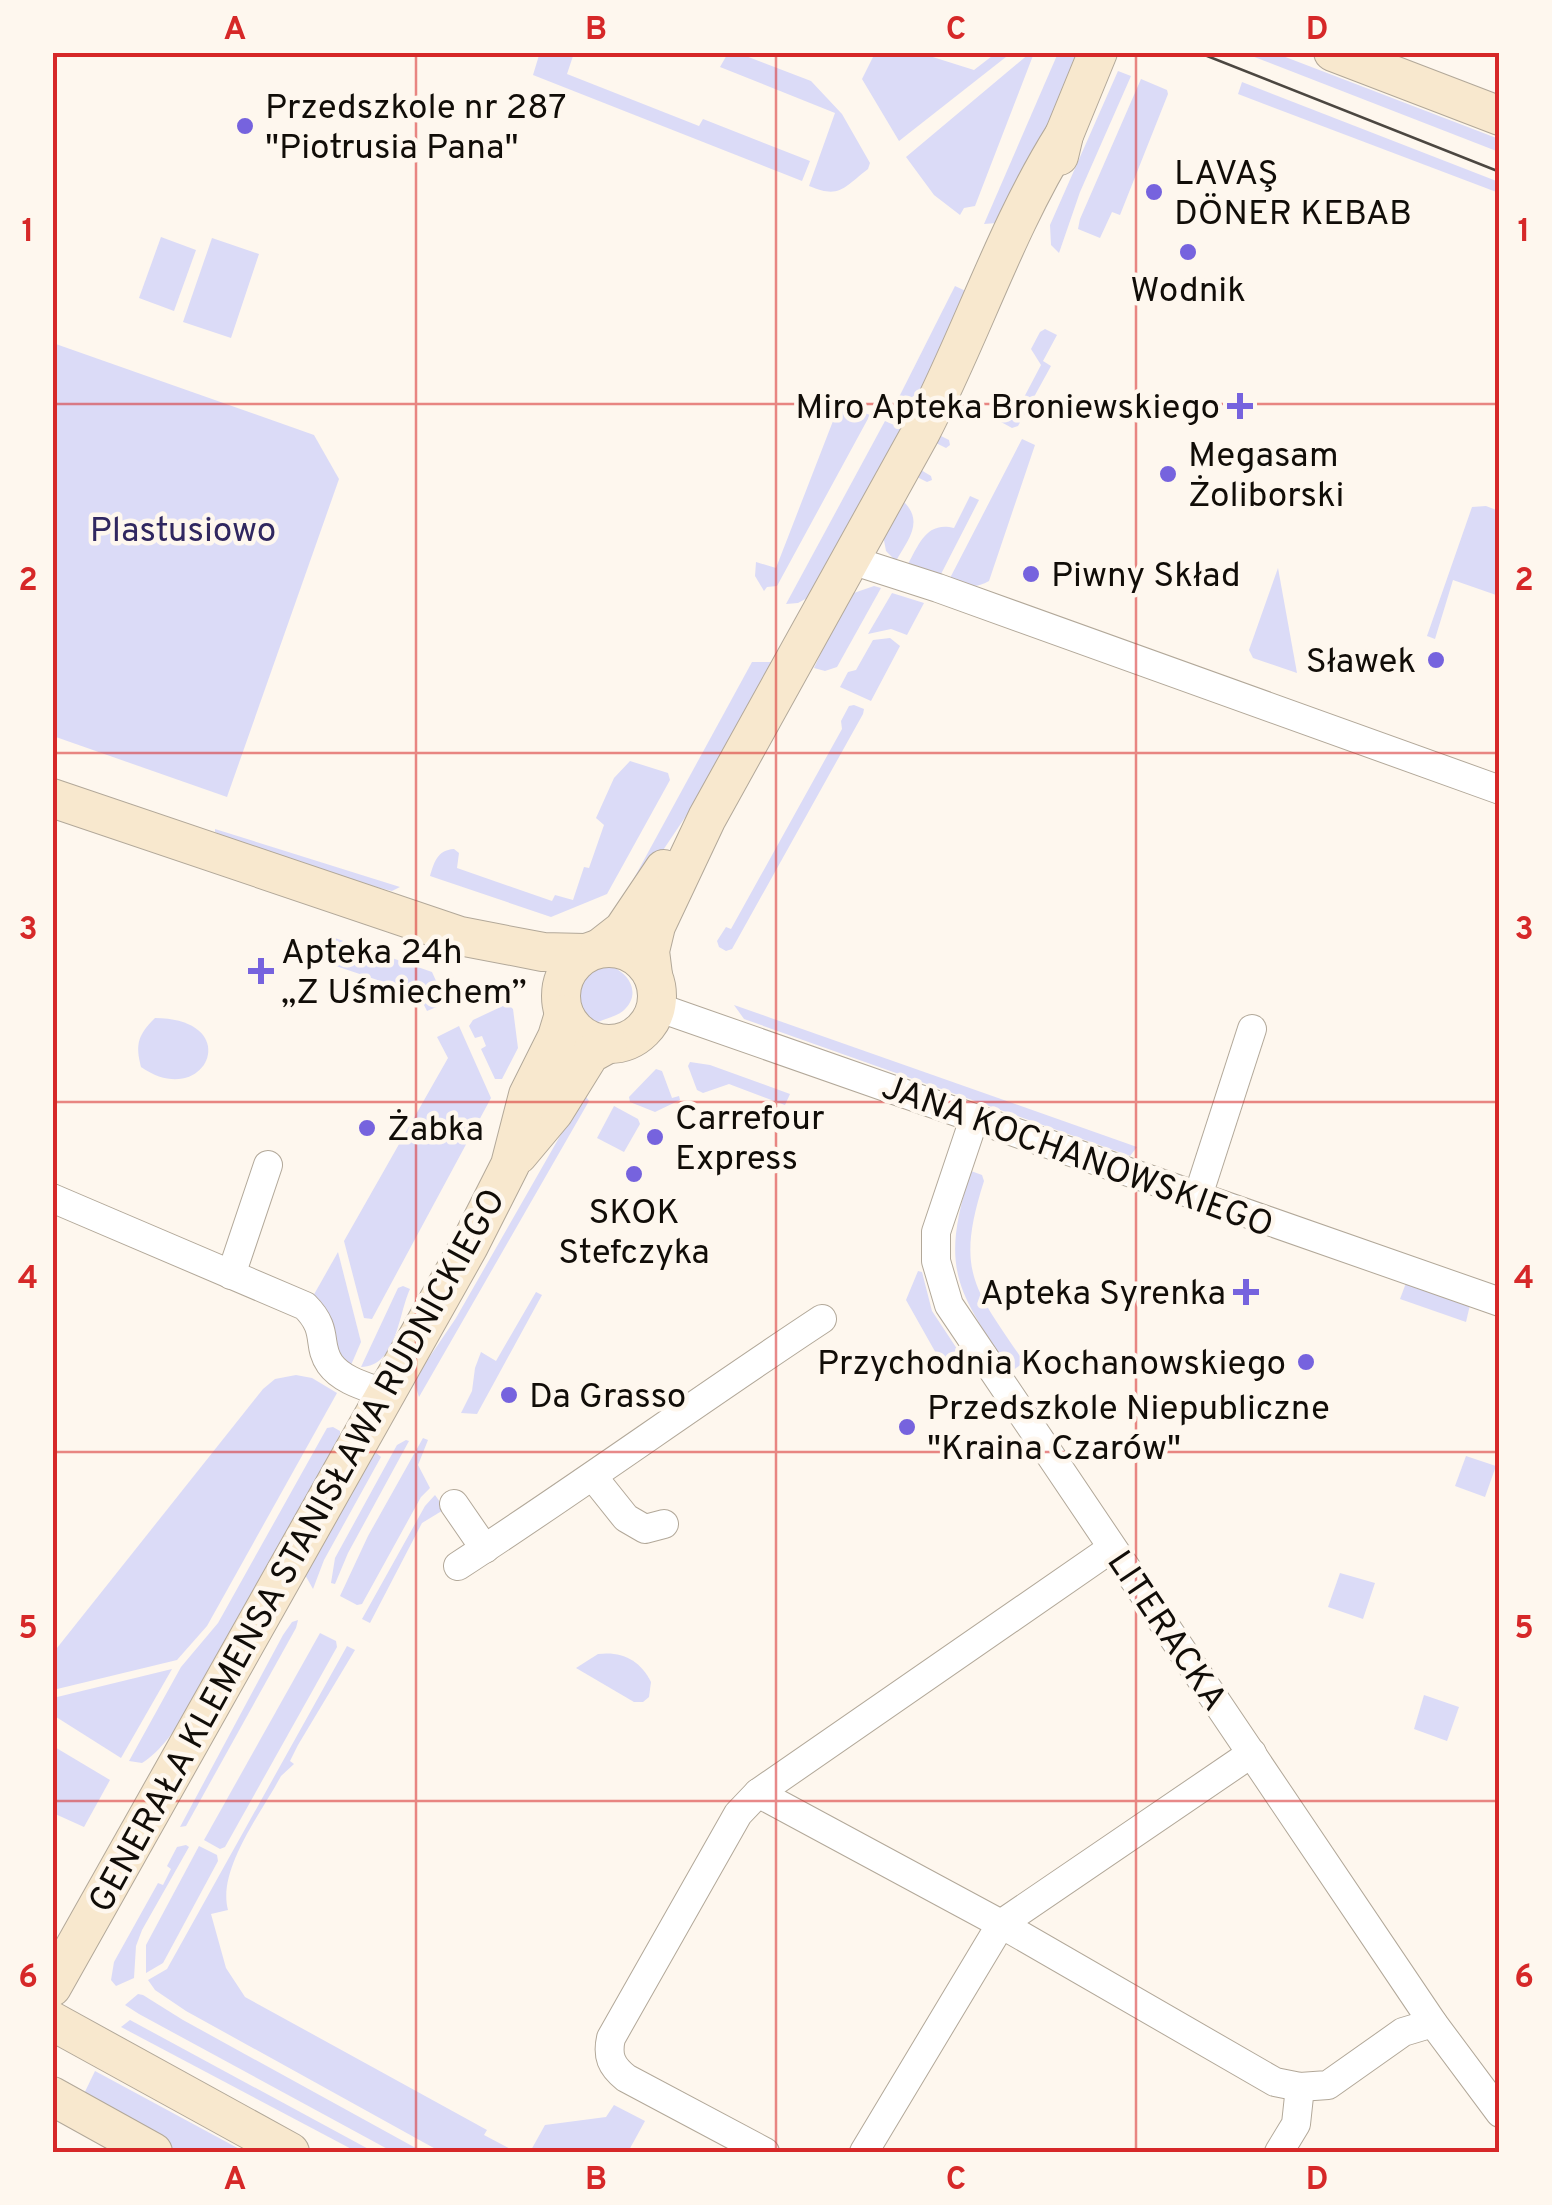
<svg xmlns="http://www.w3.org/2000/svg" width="1552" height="2205" viewBox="0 0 1552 2205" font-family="Overpass,sans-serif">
	<rect width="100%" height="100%" fill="#fef7ee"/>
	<g fill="#dbdbf7">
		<path d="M 540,52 L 574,53 L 567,74 L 699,126 L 703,119 L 810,161 L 802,181 L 533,75 Z"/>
		<path d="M 728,53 L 738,53 L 811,81 L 842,114 L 870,163 L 868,169 C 843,188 840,199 809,186 L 835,113 L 720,67 Z"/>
		<path d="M 875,53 L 920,53 L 974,70 L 996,53 L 1011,53 L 899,141 L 862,79 Z"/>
		<path d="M 1030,53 L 1034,53 L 975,206 L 964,208 L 960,215 L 934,195 L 906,157 Z"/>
		<path d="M 1058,53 L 1082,53 L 1008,215 L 997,223 L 984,224 Z"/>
		<path d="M 1244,53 L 1275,53 L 1499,139 L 1499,152 Z"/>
		<path d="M 1118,71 L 1131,76 L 1080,192 L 1059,253 L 1051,245 L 1050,225 Z"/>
		<path d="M 1141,79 L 1167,90 L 1168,94 L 1120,215 L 1112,212 L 1100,238 L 1078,229 L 1080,219 Z"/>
		<path d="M 1242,82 L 1499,182 L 1499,193 L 1238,94 Z"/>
		<path d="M 161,237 L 196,250 L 174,311 L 139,298 Z"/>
		<path d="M 212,238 L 259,254 L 231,338 L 183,322 Z"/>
		<path d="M 955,286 L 972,294 L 909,416 L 894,407 Z"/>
		<path d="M 1045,329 L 1057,335 L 1043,361 L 1051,366 L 1018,426 L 1012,428 L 992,417 L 994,412 L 1012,420 L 1041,365 L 1031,349 L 1040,332 Z"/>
		<path d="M 53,343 L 314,435 L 339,479 L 227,797 L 53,736 Z"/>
		<path d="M 840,403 L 870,415 L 777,586 L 767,587 L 764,591 L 755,576 L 756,562 L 776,568 Z"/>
		<path d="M 885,421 L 903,429 L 809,597 L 798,603 L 786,604 Z"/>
		<path d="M 939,435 L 949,440 L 950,445 L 946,448 L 936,443 L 921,470 L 931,476 L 932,480 L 927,482 L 917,477 L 904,502 C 924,522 908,540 896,561 L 886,551 L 883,535 Z"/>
		<path d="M 1022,439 L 1035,445 L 989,581 C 974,590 964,585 949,580 Z"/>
		<path d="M 970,496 L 979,500 L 940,576 L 908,564 C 919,544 927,521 954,528 Z"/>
		<path d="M 1486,506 L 1499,511 L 1499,596 L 1453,580 L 1435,639 L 1427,636 L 1472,507 Z"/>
		<path d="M 1278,568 L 1297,673 L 1253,658 L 1249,650 Z"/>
		<path d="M 874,586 L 881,588 L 837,667 L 825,671 L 814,668 L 848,595 Z"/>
		<path d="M 892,593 L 924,603 L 907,635 L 891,629 L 868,634 Z"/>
		<path d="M 890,638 L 900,646 L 871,701 L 840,687 L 848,672 L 856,670 L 873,640 Z"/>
		<path d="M 752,662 L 774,662 L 692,807 L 633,895 L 627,891 Z"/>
		<path d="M 854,705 L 864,709 L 863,714 L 732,949 L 726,951 L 719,947 L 717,941 L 726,927 L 731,929 L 842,729 L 841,721 L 849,706 Z"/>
		<path d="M 630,761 L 668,773 L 670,780 L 607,894 L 551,917 L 430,876 C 434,863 437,850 454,849 L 459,853 L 457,868 L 552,901 L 555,895 L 573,900 L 584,867 L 589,868 L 604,825 L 596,818 L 614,778 Z"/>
		<path d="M 215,829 L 400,887 L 392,891 C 330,876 272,860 215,832 Z"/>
		<path d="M 332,937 L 432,972 L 446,1003 L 427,1011 L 422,1001 L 412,997 L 413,992 L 324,962 Z"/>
		<path d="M 602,965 C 625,966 645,992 623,1011 C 614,1018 602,1019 592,1025 C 571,1007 573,974 602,965 Z"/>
		<path d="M 507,1004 L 513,1009 L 518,1048 L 502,1079 L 495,1079 L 481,1049 L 486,1046 L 482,1036 L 475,1038 L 469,1026 L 473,1020 Z"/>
		<path d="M 734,1005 L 1137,1147 L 1130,1156 L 744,1019 Z"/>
		<path d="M 155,1018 C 247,1019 205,1112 141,1067 C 135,1044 138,1035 155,1018 Z"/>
		<path d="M 459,1026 L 491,1098 L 372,1319 L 364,1318 L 344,1241 L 448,1058 L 437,1037 Z"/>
		<path d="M 690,1062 L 710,1065 L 790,1094 L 785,1105 L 729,1084 L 703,1093 L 697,1090 L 688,1066 Z"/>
		<path d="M 656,1069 L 662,1071 L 672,1098 L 679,1096 L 680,1100 L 655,1112 L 630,1102 L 629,1097 Z"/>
		<path d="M 584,1094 L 589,1101 L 419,1397 L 415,1384 L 418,1374 L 456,1318 Z"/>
		<path d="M 614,1106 L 638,1119 L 640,1124 L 624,1152 L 597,1138 Z"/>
		<path d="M 971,1171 L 982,1175 L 984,1181 C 955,1272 974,1288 1024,1362 L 1011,1372 C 957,1290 939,1270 971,1171 Z"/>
		<path d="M 338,1252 L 361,1342 L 351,1365 L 343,1363 L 312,1298 Z"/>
		<path d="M 918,1271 L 922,1272 L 932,1311 L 967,1364 L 967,1369 L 937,1355 L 906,1300 Z"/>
		<path d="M 1406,1283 L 1470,1305 L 1466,1322 L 1400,1299 Z"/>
		<path d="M 403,1286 L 410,1289 C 398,1315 397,1366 361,1367 L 398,1288 Z"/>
		<path d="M 536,1292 L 542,1295 L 477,1414 L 461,1413 L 472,1391 L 475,1368 L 481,1352 L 496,1361 Z"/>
		<path d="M 296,1375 L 312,1378 L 337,1393 L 207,1626 L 177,1660 L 53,1690 L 53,1653 L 263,1389 L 275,1379 Z"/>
		<path d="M 333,1427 L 340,1431 L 340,1434 C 308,1499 272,1561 236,1624 C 216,1660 177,1743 142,1763 L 129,1761 L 181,1667 L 218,1623 L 327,1428 Z"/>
		<path d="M 423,1438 L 428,1440 L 418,1465 L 430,1488 L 421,1497 L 362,1604 L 357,1605 L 340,1596 L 368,1536 Z"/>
		<path d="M 406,1440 L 409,1441 L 348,1553 L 335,1584 L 331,1583 L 335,1558 L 397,1445 Z"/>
		<path d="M 373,1450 L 381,1457 L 324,1560 L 313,1589 L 304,1573 Z"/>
		<path d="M 1466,1456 L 1496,1466 L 1485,1497 L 1455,1486 Z"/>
		<path d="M 435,1495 L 445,1509 L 422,1523 L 370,1623 L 362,1619 L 425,1506 Z"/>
		<path d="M 1340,1573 L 1375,1583 L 1363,1619 L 1328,1607 Z"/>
		<path d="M 298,1620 L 296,1628 L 186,1826 L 180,1827 L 283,1635 L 292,1622 Z"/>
		<path d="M 320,1633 L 336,1641 L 337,1647 L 225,1847 L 220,1849 L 204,1840 Z"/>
		<path d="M 347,1646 L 355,1650 L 298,1745 L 290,1761 L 294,1764 L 281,1776 C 262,1812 217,1869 228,1910 L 211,1914 L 226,1968 L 245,1997 L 487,2130 L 484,2135 L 516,2152 L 441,2152 L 186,2011 L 155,1990 L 148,1980 L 167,1969 Z"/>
		<path d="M 598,1654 C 622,1651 640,1660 651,1682 L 649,1697 L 643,1702 L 634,1702 L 576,1668 Z"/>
		<path d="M 172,1669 L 121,1758 L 53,1715 L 53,1698 Z"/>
		<path d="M 1424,1695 L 1459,1707 L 1447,1741 L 1414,1729 Z"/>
		<path d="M 53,1746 L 110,1780 L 84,1827 L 53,1813 Z"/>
		<path d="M 186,1845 L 189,1847 L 142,1930 L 136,1946 L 134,1978 L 116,1986 L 111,1980 L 114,1962 L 158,1883 L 163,1885 L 171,1869 L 167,1866 L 177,1847 Z"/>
		<path d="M 199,1846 L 217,1855 L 218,1861 L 163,1963 L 146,1973 L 146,1945 Z"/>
		<path d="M 138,1994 L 143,1995 L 183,2020 L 423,2152 L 393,2152 L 139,2014 L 125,2005 Z"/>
		<path d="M 130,2020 L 374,2152 L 357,2152 L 121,2027 Z"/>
		<path d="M 95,2071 L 245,2152 L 176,2152 L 81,2100 Z"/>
		<path d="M 614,2105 L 645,2121 L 628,2152 L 530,2152 L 545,2125 L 606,2117 Z"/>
	</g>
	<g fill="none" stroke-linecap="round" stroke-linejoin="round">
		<defs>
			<g id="street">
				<path d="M 851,560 L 938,588 L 1500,790"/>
				<path d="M 657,1007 L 1500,1302"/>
				<path d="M 974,1119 L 936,1232 L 936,1261 L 949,1305 L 1433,2023 L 1500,2113"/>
				<path d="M 52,1198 L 305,1306 C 330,1331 316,1344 330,1364 C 342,1381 368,1387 386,1394"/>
				<path d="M 1197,1199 L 1252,1029"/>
				<path d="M 231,1275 L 268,1165"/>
				<path d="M 594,1478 L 626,1518 L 645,1529 L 664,1524"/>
				<path d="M 454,1504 L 485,1549"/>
				<path d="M 458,1566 C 581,1486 699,1400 822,1319"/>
				<path d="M 758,1793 L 1001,1924 L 1275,2082 L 1300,2087 L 1328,2085 L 1403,2032 L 1433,2023"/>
				<path d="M 765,2152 L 626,2078 C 611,2066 607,2056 611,2038 L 738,1814 L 758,1793 L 1112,1548"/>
				<path d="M 864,2152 L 1001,1924 L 1252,1753"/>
				<path d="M 1279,2152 L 1296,2124 L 1300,2087"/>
			</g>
			<g id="secondary">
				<path d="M 1333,52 L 1500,116"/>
				<path d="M 1059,156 L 1064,135 L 1098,52"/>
				<path d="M 52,798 L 460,936 L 543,952 L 585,953"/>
				<circle cx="609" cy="996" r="48"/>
				<path d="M 600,948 L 623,930 L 664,869"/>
				<path d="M 653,975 L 650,951 L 656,926 L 707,818 L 921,432 C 972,334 1005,229 1064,135"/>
				<path d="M 518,1155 L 554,1112 L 590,1054 L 608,1044"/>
				<path d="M 52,1987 L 469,1246 L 510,1165 L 528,1095 L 557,1037 L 564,1014"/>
				<path d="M 52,2021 L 290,2152"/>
				<path d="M 52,2096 L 153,2152"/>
			</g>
		</defs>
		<use href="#street" stroke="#b2a899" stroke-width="30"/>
		<use href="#secondary" stroke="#b2a899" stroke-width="40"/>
		<use href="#street" stroke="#fff" stroke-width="28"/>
		<use href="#secondary" stroke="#f8e8ce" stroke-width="38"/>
		<path stroke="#4c4741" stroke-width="2.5" d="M 1197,52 L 1500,172"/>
	</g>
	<path fill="none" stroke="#d62828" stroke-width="2.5" stroke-opacity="0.55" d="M 416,52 L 416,2152M 776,52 L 776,2152M 1136,52 L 1136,2152M 52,404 L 1500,404M 52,753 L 1500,753M 52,1102 L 1500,1102M 52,1452 L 1500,1452M 52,1801 L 1500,1801"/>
	<g fill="#7663de" stroke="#fef7ee" stroke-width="4">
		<circle cx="245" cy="126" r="10"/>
		<circle cx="1154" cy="192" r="10"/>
		<circle cx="1188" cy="252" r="10"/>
		<path d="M1235 391h10v10h10v10h-10v10h-10v-10h-10v-10h10z"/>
		<circle cx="1168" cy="474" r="10"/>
		<circle cx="1031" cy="574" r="10"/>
		<circle cx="1436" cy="660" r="10"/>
		<path d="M256 956h10v10h10v10h-10v10h-10v-10h-10v-10h10z"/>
		<circle cx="367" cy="1128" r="10"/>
		<circle cx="655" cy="1137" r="10"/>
		<circle cx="634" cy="1174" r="10"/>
		<path d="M1241 1277h10v10h10v10h-10v10h-10v-10h-10v-10h10z"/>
		<circle cx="1306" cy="1362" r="10"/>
		<circle cx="509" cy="1395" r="10"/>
		<circle cx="907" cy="1427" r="10"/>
	</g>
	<g text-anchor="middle" stroke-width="9" stroke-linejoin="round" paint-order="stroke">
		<g font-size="35" fill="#110d08" stroke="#fef7ee" text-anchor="start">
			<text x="265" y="118">Przedszkole nr 287<tspan x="265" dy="40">"Piotrusia Pana"</tspan></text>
			<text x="1174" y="184">LAVAŞ<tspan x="1174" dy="40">DÖNER KEBAB</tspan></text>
			<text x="1188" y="301" text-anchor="middle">Wodnik</text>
			<text x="1220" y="418" text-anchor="end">Miro Apteka Broniewskiego</text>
			<text x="1188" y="466">Megasam<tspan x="1188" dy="40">Żoliborski</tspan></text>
			<text x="1051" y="586">Piwny Skład</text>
			<text x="1416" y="672" text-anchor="end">Sławek</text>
			<text x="281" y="963">Apteka 24h<tspan x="281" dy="40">„Z Uśmiechem”</tspan></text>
			<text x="675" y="1129">Carrefour<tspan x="675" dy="40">Express</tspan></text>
			<text x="387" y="1140">Żabka</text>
			<text x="634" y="1223" text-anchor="middle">SKOK<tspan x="634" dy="40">Stefczyka</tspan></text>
			<text x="1226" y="1304" text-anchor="end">Apteka Syrenka</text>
			<text x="1286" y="1374" text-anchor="end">Przychodnia Kochanowskiego</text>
			<text x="529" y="1407">Da Grasso</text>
			<text x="927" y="1419">Przedszkole Niepubliczne<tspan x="927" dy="40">"Kraina Czarów"</tspan></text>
		</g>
		<g font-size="35" fill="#302760" stroke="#fef7ee">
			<text x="183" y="541">Plastusiowo</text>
		</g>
		<g font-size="35" fill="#110d08" stroke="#fef7ee">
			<text transform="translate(1078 1155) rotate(20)" y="12">JANA KOCHANOWSKIEGO</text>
			<text transform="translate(296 1550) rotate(-61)" y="12">GENERAŁA KLEMENSA STANISŁAWA RUDNICKIEGO</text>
			<text transform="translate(1168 1630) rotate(56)" y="12">LITERACKA</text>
		</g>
	</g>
	<rect width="1552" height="2205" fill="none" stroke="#fef7ee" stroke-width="110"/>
	<rect x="55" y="55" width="1442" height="2095" fill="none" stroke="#d62828" stroke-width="4"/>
	<g font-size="32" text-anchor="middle" font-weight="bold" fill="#d62828">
		<text x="235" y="39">A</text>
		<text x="596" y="39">B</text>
		<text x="956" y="39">C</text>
		<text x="1317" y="39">D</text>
		<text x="28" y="241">1</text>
		<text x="1524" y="241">1</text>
		<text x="28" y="590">2</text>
		<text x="1524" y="590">2</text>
		<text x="28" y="939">3</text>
		<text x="1524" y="939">3</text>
		<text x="28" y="1288">4</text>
		<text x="1524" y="1288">4</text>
		<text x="28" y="1638">5</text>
		<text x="1524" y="1638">5</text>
		<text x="28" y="1987">6</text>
		<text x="1524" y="1987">6</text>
		<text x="235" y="2189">A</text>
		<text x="596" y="2189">B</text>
		<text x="956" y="2189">C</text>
		<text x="1317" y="2189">D</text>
	</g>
</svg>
